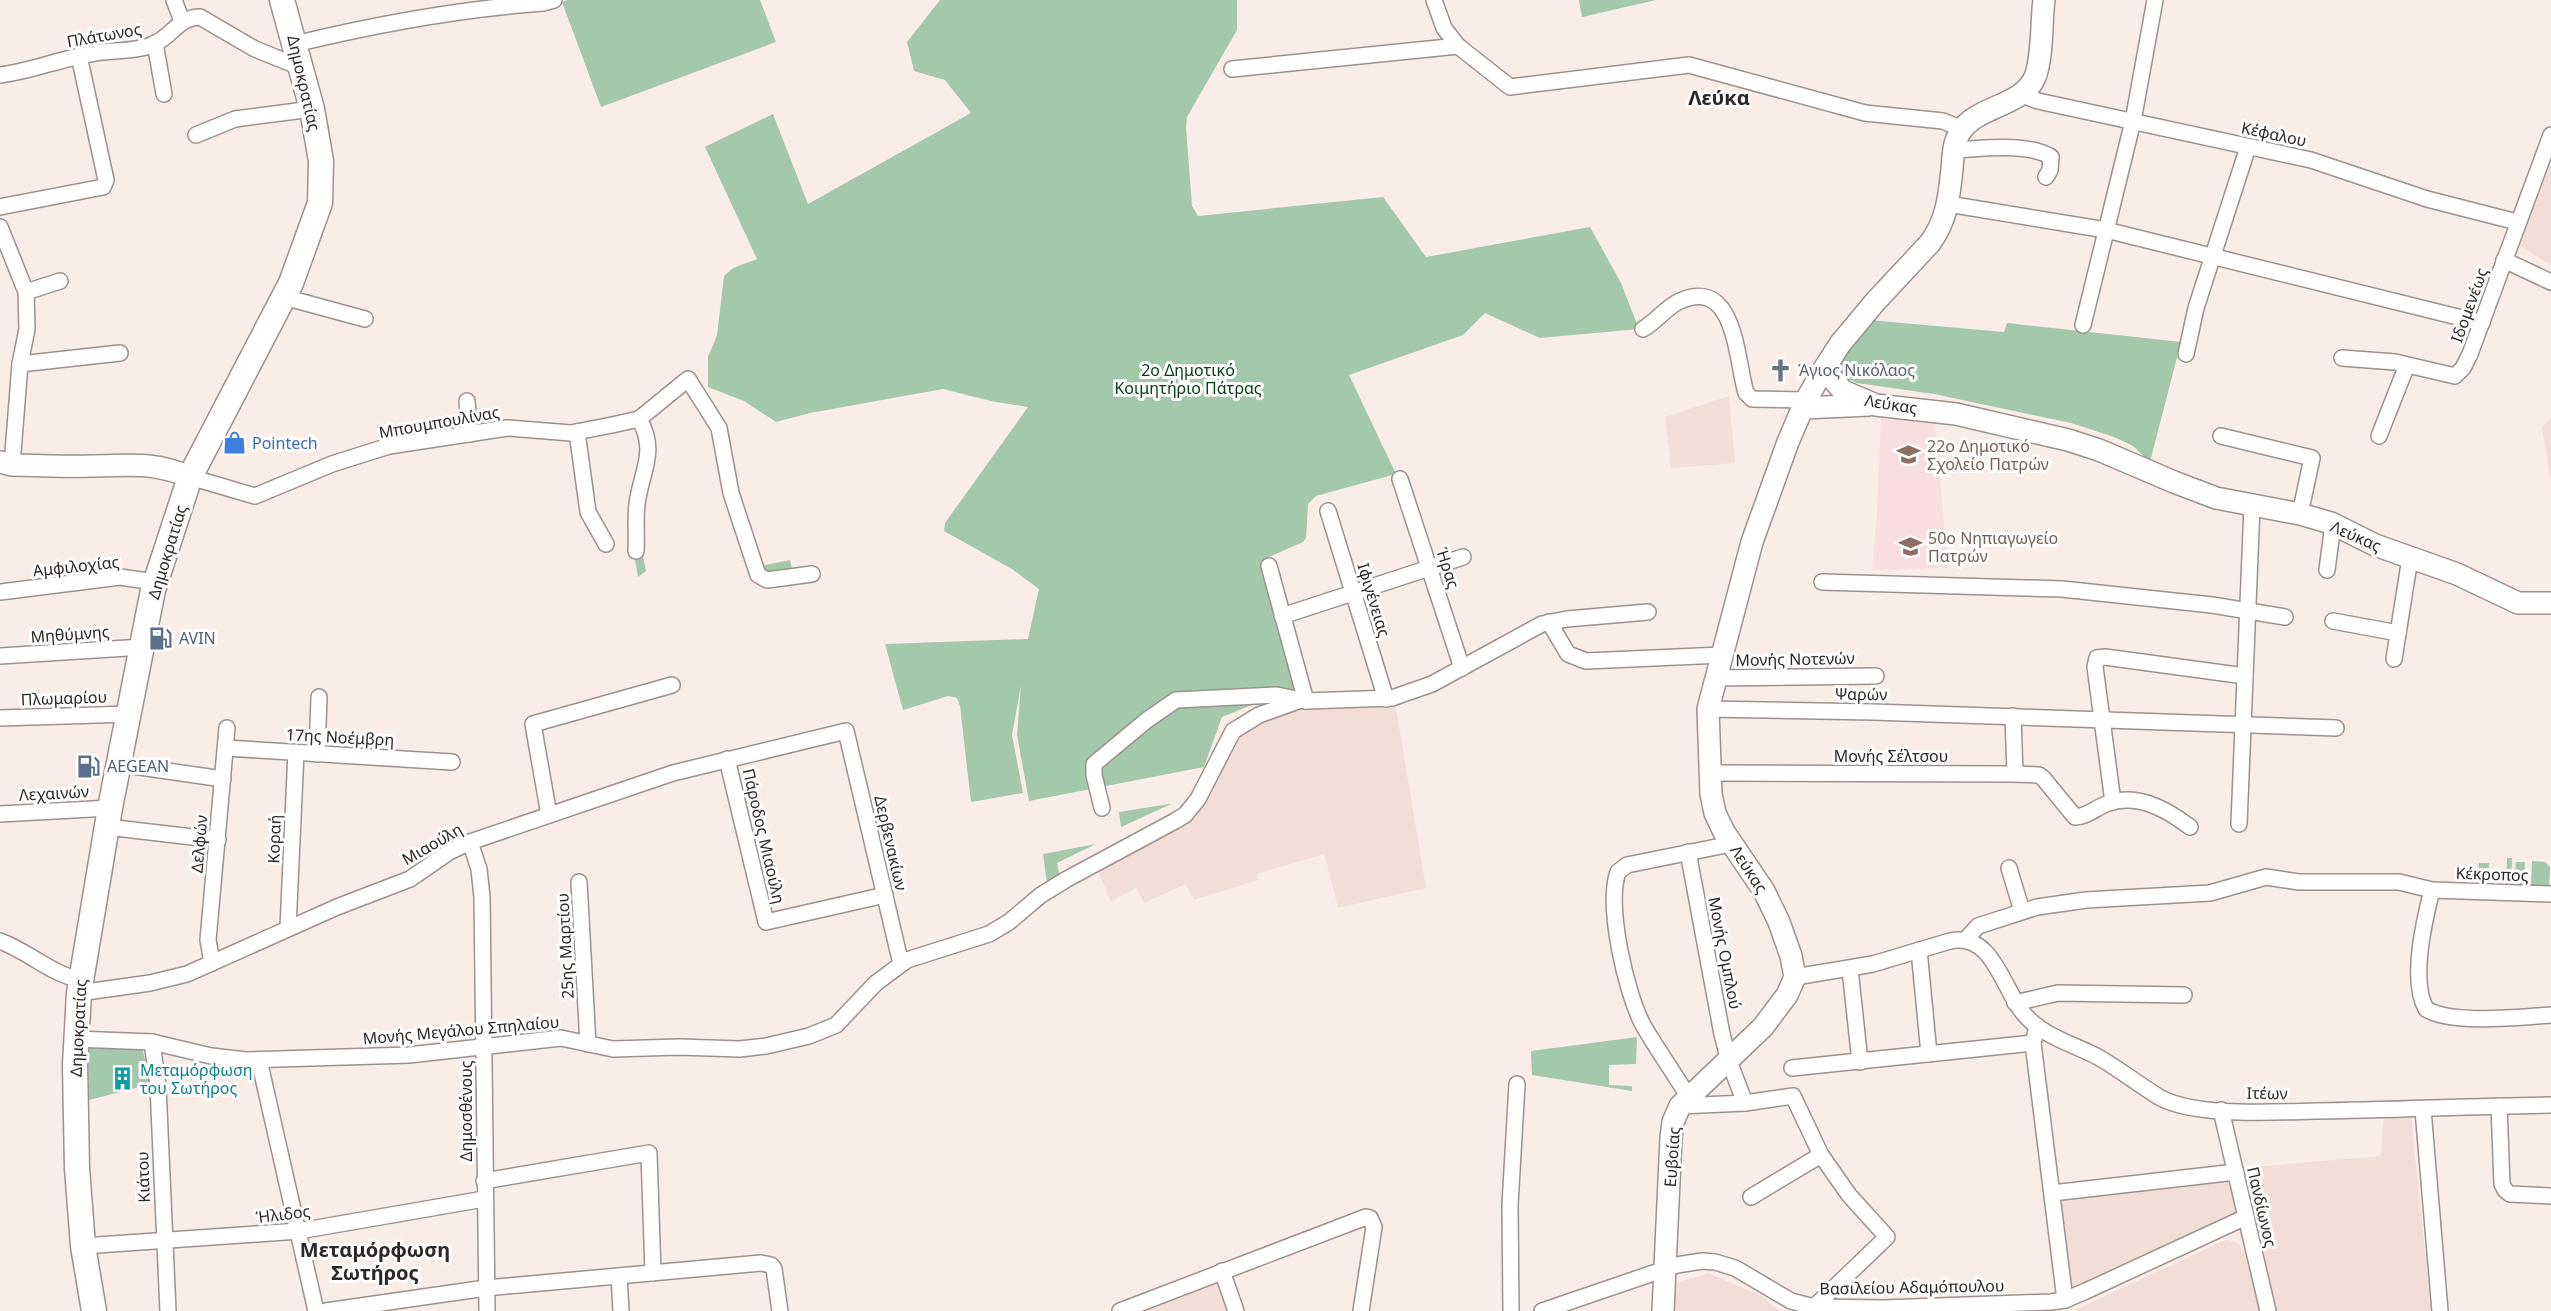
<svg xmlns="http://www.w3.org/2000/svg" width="2551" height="1311" viewBox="0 0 2551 1311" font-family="'Noto Sans',sans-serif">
	<rect width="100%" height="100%" fill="#faede8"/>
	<g fill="#f3ded7">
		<path d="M 2551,163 L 2551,265 L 2520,246 Z"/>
		<path d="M 1729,396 L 1735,463 L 1671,468 L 1665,417 Z"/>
		<path d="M 2551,417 L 2551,485 L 2542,427 Z"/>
		<path d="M 1395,702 L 1426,888 L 1338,908 L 1324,854 L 1257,874 L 1258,880 L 1194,900 L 1186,884 L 1144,903 L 1136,888 L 1111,902 L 1098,870 L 1180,823 L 1197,817 L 1242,734 L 1261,721 L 1303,707 Z"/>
		<path d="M 2384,1117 L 2411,1117 L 2431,1311 L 2274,1311 L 2240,1168 L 2381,1156 Z"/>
		<path d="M 2231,1178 L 2242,1215 L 2070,1292 L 2057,1198 Z"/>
		<path d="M 2227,1239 L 2239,1244 L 2249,1257 L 2260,1311 L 2073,1311 Z"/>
		<path d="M 1709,1273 L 1759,1295 L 1780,1311 L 1674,1311 L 1670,1285 Z"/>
		<path d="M 1218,1278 L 1229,1311 L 1139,1311 Z"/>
	</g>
	<path fill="#f9dee1" d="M 1881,416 L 1935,422 L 1948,568 L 1872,570 L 1877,511 Z"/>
	<g fill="#a3c8aa">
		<path d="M 568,0 L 760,0 L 776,42 L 601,107 L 562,2 Z"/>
		<path d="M 940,0 L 1237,0 L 1237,30 L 1187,117 L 1186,128 L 1192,206 L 1198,216 L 1383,197 L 1426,257 L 1590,227 L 1621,283 L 1639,329 L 1540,338 L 1485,313 L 1463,335 L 1349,375 L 1396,474 L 1316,496 L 1308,504 L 1306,538 L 1303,542 L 1262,560 L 1277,621 L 1297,687 L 1222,717 L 1204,767 L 1029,801 L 1017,735 L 1021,685 L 1012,735 L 1023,793 L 971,802 L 960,706 L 957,698 L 948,696 L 903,710 L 885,644 L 1028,639 L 1039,589 L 1012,569 L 944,531 L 945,523 L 1028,407 L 991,401 L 943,389 L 810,413 L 776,422 L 744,401 L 708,387 L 708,357 L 717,335 L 724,276 L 733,268 L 757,259 L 705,147 L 773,114 L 808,204 L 971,113 L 945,80 L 914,71 L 907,42 Z"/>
		<path d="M 1579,0 L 1656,0 L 1582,17 Z"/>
		<path d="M 1869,320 L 2004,332 L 2007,323 L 2181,342 L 2150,462 L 2133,446 L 2114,437 L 2071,423 L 1934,394 L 1857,383 L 1845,378 L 1840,373 L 1838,363 Z"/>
		<path d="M 643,556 L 646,571 L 638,577 L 635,559 Z"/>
		<path d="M 790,560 L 793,574 L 763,573 L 761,566 Z"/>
		<path d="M 1169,804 L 1171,804 L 1121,827 L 1119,812 Z"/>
		<path d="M 1096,844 L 1057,863 L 1060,876 L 1047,883 L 1043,854 Z"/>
		<path d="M 2507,858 L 2512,858 L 2511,884 L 2506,884 Z"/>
		<path d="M 2532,861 L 2545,862 L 2550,867 L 2549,890 L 2531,889 Z"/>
		<path d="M 2516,862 L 2525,862 L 2524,888 L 2514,887 Z"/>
		<path d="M 2479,863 L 2489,863 L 2488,881 L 2478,881 Z"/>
		<path d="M 1637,1037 L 1636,1064 L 1609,1065 L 1609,1085 L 1632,1086 L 1632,1091 L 1532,1075 L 1531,1051 Z"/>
		<path d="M 88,1045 L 142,1047 L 151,1084 L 89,1100 Z"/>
	</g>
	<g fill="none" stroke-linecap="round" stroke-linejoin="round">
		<defs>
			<g id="street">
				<path d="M 174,0 L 182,21"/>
				<path d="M 1434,0 L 1444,28 L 1458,46 L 1510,87 L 1689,65 L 1865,113 L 1943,121 L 1962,129"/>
				<path d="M 155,43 L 164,94"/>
				<path d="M 295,44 C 377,24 460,9 543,3 L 554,0"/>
				<path d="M 1232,69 L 1458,46"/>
				<path d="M 0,75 C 32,71 62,58 95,53 C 114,50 136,52 154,44 C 172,36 179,17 200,17 L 255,49 L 302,68"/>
				<path d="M 2020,94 L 2038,101 L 2311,160 L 2427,199 L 2517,222"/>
				<path d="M 196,135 L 235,119 L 312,109"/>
				<path d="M 1954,150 C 1981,149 2027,142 2051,157 L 2050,170 L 2046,177"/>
				<path d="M 1948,204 L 2106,230 L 2482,323"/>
				<path d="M 0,207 L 103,187 L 106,180 L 79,56"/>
				<path d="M 0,227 L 26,292 L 27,329 L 20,364 L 12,465"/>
				<path d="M 2504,260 L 2551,282"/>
				<path d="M 26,292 L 60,281"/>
				<path d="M 284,297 L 365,319"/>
				<path d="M 2083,325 L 2133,121 L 2155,0"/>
				<path d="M 1643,329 C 1657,321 1666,307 1680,301 C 1736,276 1736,360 1746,393 L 1752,399 L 1806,400"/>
				<path d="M 2186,354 L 2196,308 L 2248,147"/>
				<path d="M 2342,358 L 2395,362 L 2455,376 L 2463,368 L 2470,354 L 2551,135"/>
				<path d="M 20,364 L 120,353"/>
				<path d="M 467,401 L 470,434"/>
				<path d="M 577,432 L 588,512 L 606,544"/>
				<path d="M 2221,436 L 2312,458 L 2300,514"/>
				<path d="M 2379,436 L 2407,365"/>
				<path d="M 190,477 L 255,496 L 332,464 L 389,446 L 507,428 L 571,433 L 612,425 L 639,419 L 688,379 L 719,428 L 731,493 L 758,575 L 767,580 L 812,574"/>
				<path d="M 1400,479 L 1462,668"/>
				<path d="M 1328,511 L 1386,699"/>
				<path d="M 636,551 C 637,536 635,519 637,504 C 641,472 658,451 639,419"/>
				<path d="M 1269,566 L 1306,701"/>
				<path d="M 2327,570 L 2333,524"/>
				<path d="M 1822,582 L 2062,589 L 2212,605 L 2285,617"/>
				<path d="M 0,592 L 120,577 L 155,582"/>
				<path d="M 1282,616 L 1463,557"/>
				<path d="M 2333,621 L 2398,633"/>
				<path d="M 1549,622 L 1568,654 L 1586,661 L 1722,655"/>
				<path d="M 0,656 L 143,647"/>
				<path d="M 2394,659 L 2410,558"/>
				<path d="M 1715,678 L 1876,676"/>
				<path d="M 1708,709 L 1873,712 L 2336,728"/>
				<path d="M 0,718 L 129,714"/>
				<path d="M 226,748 L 452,762"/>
				<path d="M 317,754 L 319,697"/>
				<path d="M 727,759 L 766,922 L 885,895"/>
				<path d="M 119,764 L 223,779"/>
				<path d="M 1709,773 L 2015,774 L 2013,716"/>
				<path d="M 2015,774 L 2039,775 L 2043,778 L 2075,817 C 2086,817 2096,808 2106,804 C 2137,792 2166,809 2190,827"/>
				<path d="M 2113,802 L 2095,667 L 2097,658 L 2105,657 L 2245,676"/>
				<path d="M 1102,808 L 1094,775 L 1094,764 L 1147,720 L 1176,700 L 1277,695 L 1306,701 L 1392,698 L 1432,684 L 1542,624 L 1567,619 L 1648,612"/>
				<path d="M 0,814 L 110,808"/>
				<path d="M 549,815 L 533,724 L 672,685"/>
				<path d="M 2239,824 L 2252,506"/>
				<path d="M 107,827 L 218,840"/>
				<path d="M 470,842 L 479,869 L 482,897 L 487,1311"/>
				<path d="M 1688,852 L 1722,1034 L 1729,1061 L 1745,1103 L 1793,1096 L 1821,1155 L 1849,1195 L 1887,1237 L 1814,1307"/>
				<path d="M 2009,868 L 2022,911"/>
				<path d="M 579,882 L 588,1044"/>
				<path d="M 2432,890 C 2424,921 2410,980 2426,1009 C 2452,1025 2520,1017 2551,1015"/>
				<path d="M 288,928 L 296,752"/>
				<path d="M 1965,940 L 1978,926 L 2037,907 L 2086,900 L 2210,893 L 2266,877 L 2299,882 L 2399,882 L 2432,890 L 2551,894"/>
				<path d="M 0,941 C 29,952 50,973 80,980"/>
				<path d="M 1919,950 L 1929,1054"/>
				<path d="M 212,963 L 208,940 L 227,728"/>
				<path d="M 1850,969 L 1860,1062"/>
				<path d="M 1795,977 L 1873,964 L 1950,941 C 1993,932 2002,988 2024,1014 C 2042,1036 2073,1044 2098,1057 C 2119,1069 2138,1084 2159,1097 C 2194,1117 2273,1112 2315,1111 C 2394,1110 2472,1106 2551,1105"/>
				<path d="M 79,993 L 150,983 L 187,974 L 337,907 L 410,879 L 449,852 L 470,842 L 673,773 L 846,731 L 901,964"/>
				<path d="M 2015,1003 L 2058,993 L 2184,995"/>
				<path d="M 2037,1027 L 2033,1043 L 2065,1300"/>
				<path d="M 76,1039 L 152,1042 L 211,1056 L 246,1060 L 409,1055 L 561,1038 L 613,1049 L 679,1047 L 740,1049 L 766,1046 L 809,1036 L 836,1025 L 876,983 L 907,960 L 989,934 L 1009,922 L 1041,895 L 1067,879 L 1175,821 L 1185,815 L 1198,799 L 1233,731 L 1259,715 L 1301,700"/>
				<path d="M 152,1042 L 158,1086 L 168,1311"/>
				<path d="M 259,1060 L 316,1311"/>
				<path d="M 1792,1068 L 2033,1043"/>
				<path d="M 1688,1096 C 1673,1072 1657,1049 1643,1025 C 1626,993 1606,906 1618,872 L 1627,865 L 1731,844"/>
				<path d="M 1680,1106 L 1745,1103"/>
				<path d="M 2499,1106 L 2502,1184 L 2505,1190 L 2510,1194 L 2551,1196"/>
				<path d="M 2221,1110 L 2268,1311"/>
				<path d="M 2423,1110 L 2440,1311"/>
				<path d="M 484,1181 L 649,1153 L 653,1273"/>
				<path d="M 2052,1193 L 2236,1172"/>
				<path d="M 1751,1197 L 1821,1155"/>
				<path d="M 83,1246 L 299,1231 L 484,1199"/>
				<path d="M 1222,1271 L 1236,1311"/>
				<path d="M 619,1276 L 621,1311"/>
				<path d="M 326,1311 L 486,1288 L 761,1263 L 771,1265 L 774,1269 L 780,1311"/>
				<path d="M 1120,1311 L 1366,1217 L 1370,1218 L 1374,1227 L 1361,1311"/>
				<path d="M 1511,1311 L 1510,1205 L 1517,1084"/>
				<path d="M 1542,1311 L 1677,1265 L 1702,1261 L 1715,1262 L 1735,1268 L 1791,1301 L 1814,1307 L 1884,1308 L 2051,1302 L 2065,1300 L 2086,1291 L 2246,1217"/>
			</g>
			<g id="secondary">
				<path d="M 1824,369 L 1843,391 L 1876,405 L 1956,414 L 2068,440 L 2099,450 L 2174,482 L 2216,498 L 2300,514 L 2331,523 L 2375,545 L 2457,574 L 2518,603 L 2551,603"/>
				<path d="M 1803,408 L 1869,405"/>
				<path d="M 0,462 L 12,465 C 38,465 65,467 91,466 C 130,466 152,461 190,477"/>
				<path d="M 1663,1311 L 1671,1138 L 1673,1122 L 1680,1106 L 1763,1027 L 1787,995 L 1795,977 L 1791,956 L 1779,922 L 1764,891 L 1724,832 L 1715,813 L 1711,794 L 1708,709 L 1752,542 L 1788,442 L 1806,400 L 1824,369 L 1840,344 L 1875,302 L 1930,243 C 1947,220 1949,197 1952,169 C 1953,158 1953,144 1959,134 C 1975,105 2022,108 2035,77 C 2043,57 2041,22 2044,0"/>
			</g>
			<path id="primary" d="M 94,1311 L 83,1246 L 77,1168 L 75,1065 L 79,993 L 110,808 L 153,590 L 190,477 L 291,283 L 320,203 L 321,161 L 312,109 L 282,0"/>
		</defs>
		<use href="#street" stroke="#9c918d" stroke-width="18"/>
		<use href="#secondary" stroke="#9c918d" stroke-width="24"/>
		<use href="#primary" stroke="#9c918d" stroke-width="27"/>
		<use href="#street" stroke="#fff" stroke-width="15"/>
		<use href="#secondary" stroke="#fff" stroke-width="21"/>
		<use href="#primary" stroke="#fff" stroke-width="24"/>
	</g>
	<defs>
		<symbol id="church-bare" viewBox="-9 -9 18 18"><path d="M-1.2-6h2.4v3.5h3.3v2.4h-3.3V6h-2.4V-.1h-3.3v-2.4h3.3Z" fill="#6b7280" stroke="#fdfdfd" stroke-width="2.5" paint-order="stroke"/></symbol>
		<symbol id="shop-bare" viewBox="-9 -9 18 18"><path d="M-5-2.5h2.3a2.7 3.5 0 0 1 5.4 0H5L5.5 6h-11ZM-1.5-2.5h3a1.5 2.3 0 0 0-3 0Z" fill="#3f7fe0" stroke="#fdfdfd" stroke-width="2.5" paint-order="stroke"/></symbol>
		<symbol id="school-bare" viewBox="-9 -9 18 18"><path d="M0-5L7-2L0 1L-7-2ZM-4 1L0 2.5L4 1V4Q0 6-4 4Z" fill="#8d6e63" stroke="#fdfdfd" stroke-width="2.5" paint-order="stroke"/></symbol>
		<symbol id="fuel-bare" viewBox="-9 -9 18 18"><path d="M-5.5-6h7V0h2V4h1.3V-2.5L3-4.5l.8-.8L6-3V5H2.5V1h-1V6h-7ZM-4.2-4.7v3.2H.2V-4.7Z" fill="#5c6f8a" stroke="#fdfdfd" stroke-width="2.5" paint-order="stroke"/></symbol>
		<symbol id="building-bare" viewBox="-9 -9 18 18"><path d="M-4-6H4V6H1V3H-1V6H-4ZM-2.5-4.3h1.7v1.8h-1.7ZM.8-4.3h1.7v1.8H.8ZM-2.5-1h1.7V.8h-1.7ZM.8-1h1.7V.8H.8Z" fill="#0f9aa8" stroke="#fdfdfd" stroke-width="2.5" paint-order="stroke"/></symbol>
	</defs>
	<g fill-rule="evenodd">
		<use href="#church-bare" x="1764" y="354" width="33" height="33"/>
		<use href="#shop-bare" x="218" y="426" width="33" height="33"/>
		<use href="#school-bare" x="1892" y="438" width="33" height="33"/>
		<use href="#school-bare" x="1894" y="530" width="33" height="33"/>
		<use href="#fuel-bare" x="144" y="622" width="33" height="33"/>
		<use href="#fuel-bare" x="72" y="750" width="33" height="33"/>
		<use href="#building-bare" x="106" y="1062" width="33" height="33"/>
	</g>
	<g text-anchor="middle" stroke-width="6" stroke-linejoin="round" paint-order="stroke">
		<g font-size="16" fill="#2d2827" stroke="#fdfdfd">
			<text transform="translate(104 35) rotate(-10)" y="6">Πλάτωνος</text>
			<text transform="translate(304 83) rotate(77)" y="6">Δημοκρατίας</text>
			<text transform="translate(2274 134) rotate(12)" y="6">Κέφαλου</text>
			<text transform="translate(2469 305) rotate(-70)" y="6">Ιδομενέως</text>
			<text transform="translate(1891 404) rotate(9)" y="6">Λεύκας</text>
			<text transform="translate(439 422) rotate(-10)" y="6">Μπουμπουλίνας</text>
			<text transform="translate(2356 536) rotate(24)" y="6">Λεύκας</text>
			<text transform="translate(167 552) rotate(-73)" y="6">Δημοκρατίας</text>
			<text transform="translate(76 566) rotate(-6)" y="6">Αμφιλοχίας</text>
			<text transform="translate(1448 568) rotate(72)" y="6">Ήρας</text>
			<text transform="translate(1374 600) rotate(73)" y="6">Ιφιγένειας</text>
			<text transform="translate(70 634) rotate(-4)" y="6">Μηθύμνης</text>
			<text transform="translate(1795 659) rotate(-1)" y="6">Μονής Νοτενών</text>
			<text transform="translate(1861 694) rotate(1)" y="6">Ψαρών</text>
			<text transform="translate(64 698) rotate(-2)" y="6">Πλωμαρίου</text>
			<text transform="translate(340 737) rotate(3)" y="6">17ης Νοέμβρη</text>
			<text x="1891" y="762">Μονής Σέλτσου</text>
			<text transform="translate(54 793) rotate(-3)" y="6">Λεχαινών</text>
			<text transform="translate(764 836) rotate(77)" y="6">Πάροδος Μιαούλη</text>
			<text transform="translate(274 839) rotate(-88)" y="6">Κοραή</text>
			<text transform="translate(891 843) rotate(77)" y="6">Δερβενακίων</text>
			<text transform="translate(199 844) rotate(-85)" y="6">Δελφών</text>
			<text transform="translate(432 844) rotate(-30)" y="6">Μιαούλη</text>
			<text transform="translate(1749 869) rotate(57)" y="6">Λεύκας</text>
			<text transform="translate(2492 874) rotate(2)" y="6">Κέκροπος</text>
			<text transform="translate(565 946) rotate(-93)" y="6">25ης Μαρτίου</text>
			<text transform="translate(1725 953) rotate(79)" y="6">Μονής Ομπλού</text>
			<text transform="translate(78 1028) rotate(-87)" y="6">Δημοκρατίας</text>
			<text transform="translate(461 1030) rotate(-5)" y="6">Μονής Μεγάλου Σπηλαίου</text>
			<text transform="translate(2267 1093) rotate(1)" y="6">Ιτέων</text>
			<text transform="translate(466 1111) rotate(-90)" y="6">Δημοσθένους</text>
			<text transform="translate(1672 1157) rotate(-86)" y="6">Ευβοίας</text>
			<text transform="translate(143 1177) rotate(-92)" y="6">Κιάτου</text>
			<text transform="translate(2262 1207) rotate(77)" y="6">Πανδίωνος</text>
			<text transform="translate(283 1214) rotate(-7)" y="6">Ήλιδος</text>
			<text transform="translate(1912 1287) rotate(-1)" y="6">Βασιλείου Αδαμόπουλου</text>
		</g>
		<g font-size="16" fill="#003f18" stroke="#fdfdfd">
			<text x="1188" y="376">2o Δημοτικό<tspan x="1188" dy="18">Κοιμητήριο Πάτρας</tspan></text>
		</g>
		<g font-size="16" fill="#5b616d" stroke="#fdfdfd" text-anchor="start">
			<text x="1798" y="376">Άγιος Νικόλαος</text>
		</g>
		<g font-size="16" fill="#366cbe" stroke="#fdfdfd" text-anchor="start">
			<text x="252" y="449">Pointech</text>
		</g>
		<g font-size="16" fill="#785e54" stroke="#fdfdfd" text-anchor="start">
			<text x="1927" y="452">22ο Δημοτικό<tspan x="1927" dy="18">Σχολείο Πατρών</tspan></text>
			<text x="1928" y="544">50o Νηπιαγωγείο<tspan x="1928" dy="18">Πατρών</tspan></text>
		</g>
		<g font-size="16" fill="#4e5e75" stroke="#fdfdfd" text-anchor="start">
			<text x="179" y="644">AVIN</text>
			<text x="107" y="772">AEGEAN</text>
		</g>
		<g font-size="16" fill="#0d838f" stroke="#fdfdfd" text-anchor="start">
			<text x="140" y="1076">Μεταμόρφωση<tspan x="140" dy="18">του Σωτήρος</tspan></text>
		</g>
		<g font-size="20" font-weight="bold" fill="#2d2827" stroke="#fdfdfd">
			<text x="1719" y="105">Λεύκα</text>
			<text x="375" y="1257">Μεταμόρφωση<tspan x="375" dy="23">Σωτήρος</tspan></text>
		</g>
	</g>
</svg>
